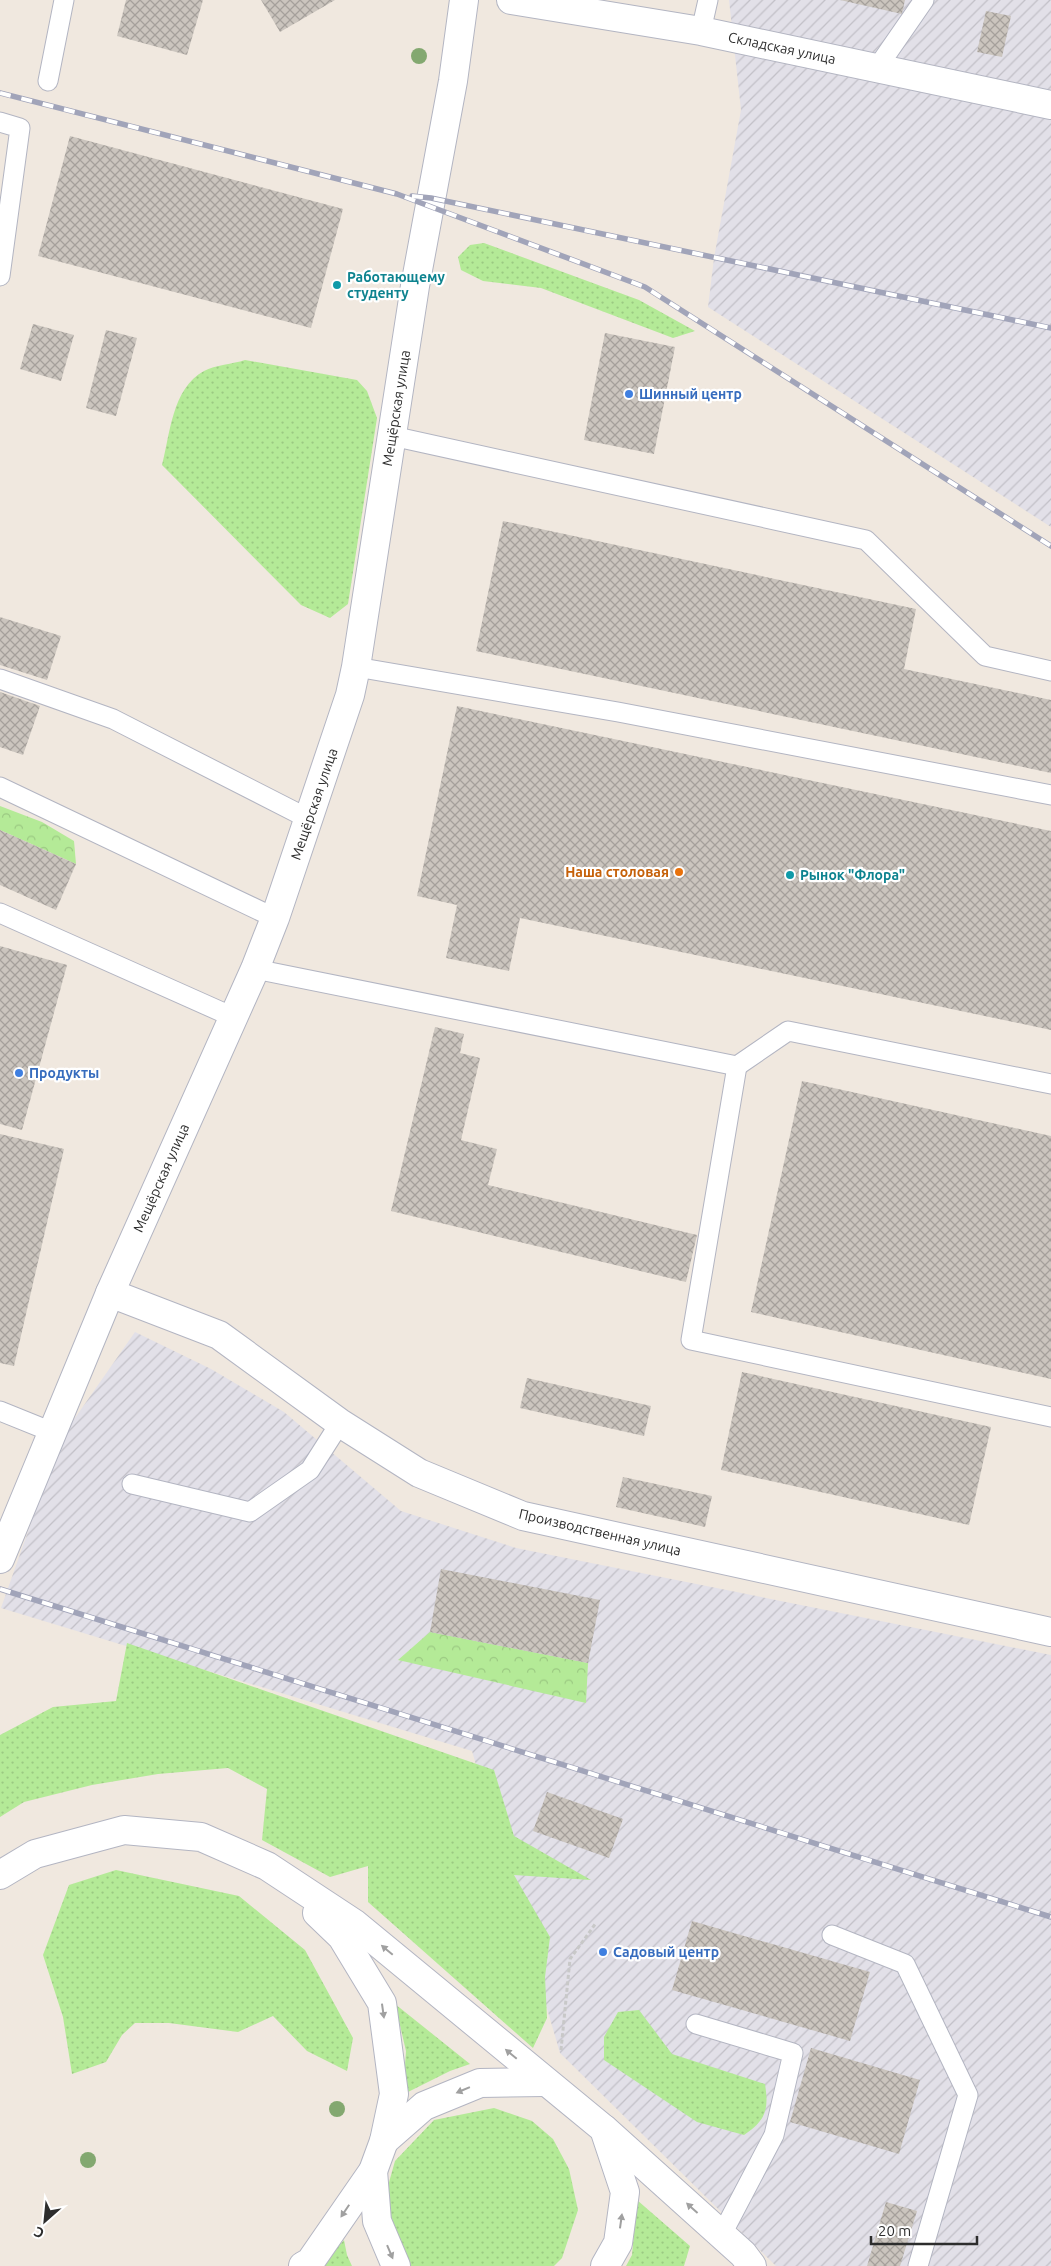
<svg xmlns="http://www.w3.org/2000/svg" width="1051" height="2266" viewBox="0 0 1051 2266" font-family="Ubuntu,sans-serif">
	<defs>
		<pattern id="industrial-furrows" width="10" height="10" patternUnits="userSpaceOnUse" patternTransform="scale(1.25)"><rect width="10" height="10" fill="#e2e0e8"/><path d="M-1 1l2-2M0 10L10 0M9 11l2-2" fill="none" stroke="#c2c0c7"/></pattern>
		<pattern id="grass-dots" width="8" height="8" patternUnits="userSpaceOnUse" patternTransform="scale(1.25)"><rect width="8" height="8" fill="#b4ea97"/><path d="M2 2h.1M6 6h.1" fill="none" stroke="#9bc982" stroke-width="1.8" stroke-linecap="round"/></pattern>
		<pattern id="forest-crowns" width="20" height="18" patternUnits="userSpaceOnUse" patternTransform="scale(1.25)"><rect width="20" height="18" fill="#b4ea97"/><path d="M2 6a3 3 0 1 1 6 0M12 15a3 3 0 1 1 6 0" fill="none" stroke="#9bc982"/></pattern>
		<pattern id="building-cross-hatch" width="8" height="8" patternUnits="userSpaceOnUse" patternTransform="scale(1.25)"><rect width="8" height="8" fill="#cbc5be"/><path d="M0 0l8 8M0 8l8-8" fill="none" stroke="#a5a09b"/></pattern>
	</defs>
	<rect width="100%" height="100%" fill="#f0e8df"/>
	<g fill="url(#industrial-furrows)">
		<path d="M 729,0 L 1051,0 L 1051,527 L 708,307 L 714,258 L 741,110 Z"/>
		<path d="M 135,1332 L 211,1369 L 284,1412 L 401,1511 L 516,1548 L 1051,1655 L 1051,2266 L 776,2266 L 560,2053 L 472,1751 L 1,1608 L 61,1438 Z"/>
	</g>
	<g fill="url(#grass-dots)">
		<path d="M 484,243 L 639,300 L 695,331 L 673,338 L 541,288 L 483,281 L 461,270 L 458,257 L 470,245 Z"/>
		<path d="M 245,360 L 357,380 L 367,391 L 377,418 L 348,604 L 330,618 L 301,605 L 162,465 C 170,435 172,388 204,371 C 215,365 233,364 245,360 Z"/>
		<path d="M 127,1643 L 494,1770 L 514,1836 L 591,1880 L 514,1875 L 550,1937 L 545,1977 L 547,2018 L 533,2048 L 368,1902 L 368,1866 L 330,1877 L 262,1840 L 267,1789 L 228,1768 L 158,1774 L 92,1785 L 24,1802 L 0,1817 L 0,1735 L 53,1707 L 116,1701 Z"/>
		<path d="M 116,1870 L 239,1896 L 305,1950 L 353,2038 L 347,2071 L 307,2051 L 273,2016 L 238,2032 L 169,2023 L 135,2023 L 122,2035 L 106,2062 L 72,2074 L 63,2017 L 43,1955 L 69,1885 Z"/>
		<path d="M 395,2004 L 470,2064 L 450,2071 L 406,2093 L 404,2080 L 406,2051 Z"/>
		<path d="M 639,2010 L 672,2054 L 765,2084 C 769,2110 766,2120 744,2135 L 697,2122 L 604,2060 L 604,2037 L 618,2012 Z"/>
		<path d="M 494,2108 L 532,2121 L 553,2139 L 569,2169 L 578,2210 L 562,2258 L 554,2266 L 406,2266 L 382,2207 L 395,2161 L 434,2120 Z"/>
		<path d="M 637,2200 L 690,2246 L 684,2266 L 626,2266 L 632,2255 Z"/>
		<path d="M 344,2240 L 347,2255 L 352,2266 L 321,2266 Z"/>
	</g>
	<g fill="url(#forest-crowns)">
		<path d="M 0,806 L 42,822 L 74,841 L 76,864 L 0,830 Z"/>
		<path d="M 430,1632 L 588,1663 L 586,1703 L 398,1660 Z"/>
	</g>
	<g fill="url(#building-cross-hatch)">
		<path d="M 126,0 L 203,0 L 187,55 L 117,36 Z"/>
		<path d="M 261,0 L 335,0 L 280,32 Z"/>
		<path d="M 840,0 L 905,0 L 902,14 Z"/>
		<path d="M 986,11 L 1011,16 L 1002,57 L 977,52 Z"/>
		<path d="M 70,136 L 343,209 L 311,328 L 38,256 Z"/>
		<path d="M 33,324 L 74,335 L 61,381 L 20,369 Z"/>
		<path d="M 106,330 L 137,338 L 116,416 L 86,408 Z"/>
		<path d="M 605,333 L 675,347 L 654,454 L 584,440 Z"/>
		<path d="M 503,521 L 916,609 L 904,669 L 1051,700 L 1051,773 L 476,651 Z"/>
		<path d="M 0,617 L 61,636 L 47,680 L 0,665 Z"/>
		<path d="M 0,692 L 40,706 L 23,755 L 0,747 Z"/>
		<path d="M 457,706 L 1051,831 L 1051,1030 L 520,918 L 509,971 L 446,958 L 457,905 L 417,896 Z"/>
		<path d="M 0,830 L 76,864 L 56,910 L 0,885 Z"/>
		<path d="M 0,946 L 67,965 L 22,1130 L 0,1124 Z"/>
		<path d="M 435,1027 L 464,1034 L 460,1053 L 480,1058 L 461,1140 L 497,1149 L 488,1185 L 697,1235 L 686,1282 L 391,1211 Z"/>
		<path d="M 802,1081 L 1051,1136 L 1051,1379 L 751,1312 Z"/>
		<path d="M 0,1134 L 64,1149 L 14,1366 L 0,1363 Z"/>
		<path d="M 742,1372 L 991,1427 L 969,1525 L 721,1470 Z"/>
		<path d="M 527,1378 L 651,1406 L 644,1436 L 520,1408 Z"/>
		<path d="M 623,1477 L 712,1496 L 705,1527 L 616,1507 Z"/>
		<path d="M 441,1569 L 600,1600 L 588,1663 L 430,1632 Z"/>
		<path d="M 547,1792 L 623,1819 L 609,1858 L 533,1831 Z"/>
		<path d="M 692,1921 L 870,1972 L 850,2041 L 672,1990 Z"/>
		<path d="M 811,2048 L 920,2080 L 899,2154 L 790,2122 Z"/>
		<path d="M 886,2202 L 917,2211 L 900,2266 L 867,2266 Z"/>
	</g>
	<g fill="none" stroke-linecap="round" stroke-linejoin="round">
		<defs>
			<g id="lane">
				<path d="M 701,31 L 708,0"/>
				<path d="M 877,68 L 924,0"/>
				<path d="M 48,81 L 64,0"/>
				<path d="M 0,122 L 20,128 L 0,276"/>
				<path d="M 392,436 L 866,540 L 985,656 L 1051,671"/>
				<path d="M 356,667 L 618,712 L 1051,795"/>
				<path d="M 0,679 L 113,719 L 309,819"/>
				<path d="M 0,787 L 275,918"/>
				<path d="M 0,913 L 233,1017"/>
				<path d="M 255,969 L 737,1066 L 788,1031 L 1051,1084"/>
				<path d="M 737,1066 L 691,1340 L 1051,1417"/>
				<path d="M 0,1411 L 52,1432"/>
				<path d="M 132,1484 L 250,1512 L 310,1470 L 340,1423"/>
				<path d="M 832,1935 L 905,1964 L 968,2095 L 918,2266"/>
				<path d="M 696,2024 L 793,2053 L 774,2135 L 722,2234"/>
			</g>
			<g id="street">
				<path d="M 511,0 L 701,31 L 1051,105"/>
				<path d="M 110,1293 L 219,1335 L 340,1423 L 419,1473 L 523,1516 L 1051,1632"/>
				<path d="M 604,2129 L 743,2254 L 752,2266"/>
			</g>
			<g id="secondary">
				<path d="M 0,1559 L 110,1293 L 255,969 L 275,918 L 350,695 L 356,667 L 415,286 L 453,81 L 464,0"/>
				<path d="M 0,1875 L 35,1854 L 124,1830 L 201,1837 L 267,1866 L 355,1924 L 604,2129 L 625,2192 L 618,2243 L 605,2266"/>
				<path d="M 384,2141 L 424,2106 L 480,2083 L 545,2082"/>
				<path d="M 373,2171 L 377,2221 L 396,2266"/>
				<path d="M 303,2266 L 310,2262 L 373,2171 L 384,2141 L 394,2094 L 382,2003 L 342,1937 L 317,1913"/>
			</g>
		</defs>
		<use href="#lane" stroke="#b3b5c2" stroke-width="21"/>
		<use href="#street" stroke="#b3b5c2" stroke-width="30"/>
		<use href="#secondary" stroke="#b3b5c2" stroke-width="30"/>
		<path stroke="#c8c8c8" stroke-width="3" stroke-dasharray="4 2.5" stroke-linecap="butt" d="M 561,2050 L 570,1959 L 596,1923"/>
		<use href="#lane" stroke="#fff" stroke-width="19"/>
		<use href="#street" stroke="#fff" stroke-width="28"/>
		<use href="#secondary" stroke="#fff" stroke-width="28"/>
		<defs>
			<g id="rail">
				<path d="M 0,93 L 397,194 L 645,287 L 1051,546"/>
				<path d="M 412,196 L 431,198 L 1051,328"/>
				<path d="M 0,1589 L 1051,1917"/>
			</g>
		</defs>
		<use href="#rail" stroke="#a1a4b9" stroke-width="5.5"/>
		<use href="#rail" stroke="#fff" stroke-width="4" stroke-dasharray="11" stroke-linecap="butt"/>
	</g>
	<g fill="#83a870">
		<circle cx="419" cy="56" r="8"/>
		<circle cx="337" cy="2109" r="8"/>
		<circle cx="88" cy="2160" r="8"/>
	</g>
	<defs><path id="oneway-solid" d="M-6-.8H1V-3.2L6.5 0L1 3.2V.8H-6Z" transform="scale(1.25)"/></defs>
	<g fill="#a0a0a0">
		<use href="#oneway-solid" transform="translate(387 1950) rotate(-140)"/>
		<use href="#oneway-solid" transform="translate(383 2011) rotate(82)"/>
		<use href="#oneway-solid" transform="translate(511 2054) rotate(-140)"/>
		<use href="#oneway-solid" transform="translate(463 2090) rotate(157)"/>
		<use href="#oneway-solid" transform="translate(692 2208) rotate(-138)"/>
		<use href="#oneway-solid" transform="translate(345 2211) rotate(124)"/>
		<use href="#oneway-solid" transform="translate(621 2221) rotate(-82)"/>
		<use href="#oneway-solid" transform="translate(390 2252) rotate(67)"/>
	</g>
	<g fill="#0f9aa8" stroke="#fff" stroke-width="2">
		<circle cx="337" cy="285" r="5"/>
		<circle cx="790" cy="875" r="5"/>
	</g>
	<g fill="#3f7fe0" stroke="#fff" stroke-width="2">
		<circle cx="629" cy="394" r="5"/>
		<circle cx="19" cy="1073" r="5"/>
		<circle cx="603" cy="1952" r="5"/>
	</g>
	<circle fill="#e8710a" stroke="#fff" stroke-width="2" cx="679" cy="872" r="5"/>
	<g text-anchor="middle" stroke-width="4.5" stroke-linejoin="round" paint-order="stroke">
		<g font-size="14" fill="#2d2d2d" stroke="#fff">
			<text transform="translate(782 48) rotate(12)" y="5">Складская улица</text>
			<text transform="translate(396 408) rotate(-81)" y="5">Мещёрская улица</text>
			<text transform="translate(314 804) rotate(-71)" y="5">Мещёрская улица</text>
			<text transform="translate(161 1178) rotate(-66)" y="5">Мещёрская улица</text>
			<text transform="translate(600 1532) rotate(13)" y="5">Производственная улица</text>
		</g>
		<g font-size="14" font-weight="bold" fill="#0d838f" stroke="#fff" text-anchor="start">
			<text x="347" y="282">Работающему<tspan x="347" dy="16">студенту</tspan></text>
			<text x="800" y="880">Рынок "Флора"</text>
		</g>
		<g font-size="14" font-weight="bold" fill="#366cbe" stroke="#fff" text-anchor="start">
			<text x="639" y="399">Шинный центр</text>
			<text x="29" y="1078">Продукты</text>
			<text x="613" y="1957">Садовый центр</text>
		</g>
		<g font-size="14" font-weight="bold" fill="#c56008" stroke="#fff" text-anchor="end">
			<text x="669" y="877">Наша столовая</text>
		</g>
	</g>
	<g transform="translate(45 2221) rotate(207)" stroke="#ffffff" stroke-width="4" paint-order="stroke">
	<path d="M0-4L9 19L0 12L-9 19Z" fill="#2d2d2d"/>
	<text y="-8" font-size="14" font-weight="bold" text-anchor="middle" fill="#2d2d2d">С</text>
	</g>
	<path d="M871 2236v8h106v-8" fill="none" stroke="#2d2d2d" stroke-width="2.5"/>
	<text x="878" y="2236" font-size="15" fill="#2d2d2d" stroke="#ffffff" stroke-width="4" paint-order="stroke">20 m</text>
</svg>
